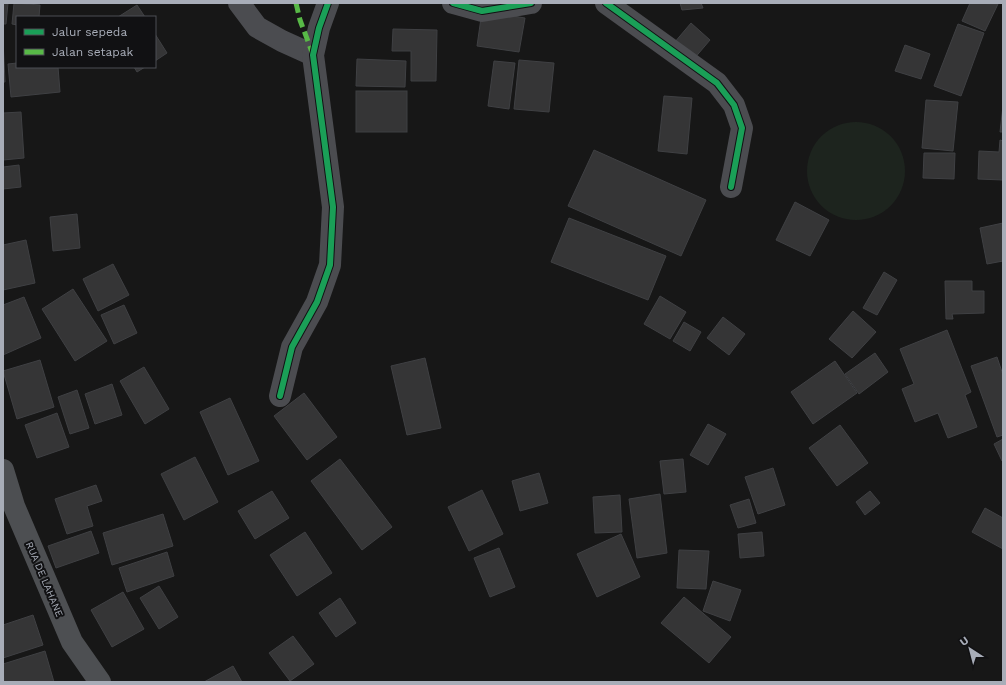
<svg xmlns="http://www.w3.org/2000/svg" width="1006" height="685" viewBox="0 0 1006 685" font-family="'Work Sans',sans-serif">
	<rect width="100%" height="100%" fill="#171717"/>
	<circle fill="#1d241e" cx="856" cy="171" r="49"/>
	<g fill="#353536" stroke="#3f4043">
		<path d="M 3,3 L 8,3 L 6,24 L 3,24 Z"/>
		<path d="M 14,3 L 40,5 L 39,17 L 17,17 L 17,25 L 12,24 Z"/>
		<path d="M 680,3 L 701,3 L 703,8 L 682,10 Z"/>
		<path d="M 970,3 L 998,4 L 985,31 L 962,21 Z"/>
		<path d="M 137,5 L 145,17 L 118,17 Z"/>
		<path d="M 482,11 L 525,18 L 519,52 L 477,46 Z"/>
		<path d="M 691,23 L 710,40 L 693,60 L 674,43 Z"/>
		<path d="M 958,24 L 984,33 L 961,96 L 934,86 Z"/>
		<path d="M 393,29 L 437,30 L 436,81 L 411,81 L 411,51 L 392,51 Z"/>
		<path d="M 155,34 L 167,53 L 155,61 Z"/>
		<path d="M 3,40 L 5,82 L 3,82 Z"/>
		<path d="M 905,45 L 930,54 L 921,79 L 895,71 Z"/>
		<path d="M 357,59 L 406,61 L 405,87 L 356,86 Z"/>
		<path d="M 519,60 L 554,63 L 549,112 L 514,109 Z"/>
		<path d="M 494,61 L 515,63 L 509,109 L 488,106 Z"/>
		<path d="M 17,63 L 17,67 L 58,67 L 60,92 L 11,97 L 8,64 Z"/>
		<path d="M 134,67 L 145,67 L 137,72 Z"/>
		<rect x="356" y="91" width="51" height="41"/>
		<path d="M 664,96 L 692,98 L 687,154 L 658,151 Z"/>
		<path d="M 926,100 L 958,102 L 953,151 L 922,148 Z"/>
		<path d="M 1003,106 L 1003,132 L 1000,132 Z"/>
		<path d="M 21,112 L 24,158 L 3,160 L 3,113 Z"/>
		<path d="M 1000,140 L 1003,141 L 1003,180 L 978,179 L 979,151 L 999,152 Z"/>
		<path d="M 594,150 L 706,200 L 681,256 L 568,206 Z"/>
		<path d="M 924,153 L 955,153 L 954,179 L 923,178 Z"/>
		<path d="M 19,165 L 21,187 L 3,189 L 3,167 Z"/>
		<path d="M 795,202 L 829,220 L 810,256 L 776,240 Z"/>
		<path d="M 77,214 L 80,248 L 53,251 L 50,217 Z"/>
		<path d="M 569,218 L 666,256 L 648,300 L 551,262 Z"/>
		<path d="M 1003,223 L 1003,261 L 987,264 L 980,228 Z"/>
		<path d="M 26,240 L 35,283 L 3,290 L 3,245 Z"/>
		<path d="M 113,264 L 129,295 L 98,311 L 83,279 Z"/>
		<path d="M 884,272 L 897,280 L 877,315 L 863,308 Z"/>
		<path d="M 945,281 L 972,281 L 972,291 L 984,291 L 984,313 L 952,314 L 953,319 L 946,319 Z"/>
		<path d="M 73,289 L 107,341 L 75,361 L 42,309 Z"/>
		<path d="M 660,296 L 686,312 L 670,339 L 644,324 Z"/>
		<path d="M 24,297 L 41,338 L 3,355 L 3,305 Z"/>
		<path d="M 124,305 L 137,333 L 114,344 L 101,315 Z"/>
		<path d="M 853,311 L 876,332 L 852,358 L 829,339 Z"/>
		<path d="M 723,317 L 745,334 L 729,355 L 707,338 Z"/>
		<path d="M 684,322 L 701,332 L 690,351 L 673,341 Z"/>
		<path d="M 947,330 L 971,392 L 965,395 L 977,427 L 948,438 L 938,413 L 915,422 L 902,389 L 914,384 L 900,349 Z"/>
		<path d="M 875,353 L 888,372 L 859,394 L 845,374 Z"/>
		<path d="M 997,357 L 1003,375 L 1003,435 L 997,437 L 971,366 Z"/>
		<path d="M 425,358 L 441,428 L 407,435 L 391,366 Z"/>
		<path d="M 40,360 L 54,407 L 17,419 L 3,371 Z"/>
		<path d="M 835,361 L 857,393 L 813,424 L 791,392 Z"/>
		<path d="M 144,367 L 169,409 L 145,424 L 120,381 Z"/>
		<path d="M 112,384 L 122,415 L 95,424 L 85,394 Z"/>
		<path d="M 77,390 L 89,428 L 70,434 L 58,397 Z"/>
		<path d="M 304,393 L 337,437 L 307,460 L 274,416 Z"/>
		<path d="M 230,398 L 259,461 L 228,475 L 200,412 Z"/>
		<path d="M 57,413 L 69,447 L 37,458 L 25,425 Z"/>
		<path d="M 708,424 L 726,434 L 708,465 L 690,455 Z"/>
		<path d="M 840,425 L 868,463 L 837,486 L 809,448 Z"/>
		<path d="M 1003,439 L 1003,461 L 1002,461 L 994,444 Z"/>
		<path d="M 195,457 L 218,502 L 184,520 L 161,474 Z"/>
		<path d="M 340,459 L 392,527 L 362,550 L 311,481 Z"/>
		<path d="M 683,459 L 686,492 L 664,494 L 660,461 Z"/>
		<path d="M 773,468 L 785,505 L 758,514 L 745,477 Z"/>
		<path d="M 539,473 L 548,503 L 520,511 L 512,481 Z"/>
		<path d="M 96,485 L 102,501 L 87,506 L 93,526 L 67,534 L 55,499 Z"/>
		<path d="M 482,490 L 503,534 L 469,551 L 448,507 Z"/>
		<path d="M 272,491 L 289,518 L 255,539 L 238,511 Z"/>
		<path d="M 870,491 L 880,503 L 865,515 L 856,502 Z"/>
		<path d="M 660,494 L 667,553 L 637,558 L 629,499 Z"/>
		<path d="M 620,495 L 622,532 L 595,533 L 593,497 Z"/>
		<path d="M 749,499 L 756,523 L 738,528 L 730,505 Z"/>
		<path d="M 985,508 L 1003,518 L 1003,549 L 972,532 Z"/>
		<path d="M 163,514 L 173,546 L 112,565 L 103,533 Z"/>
		<path d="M 91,531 L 99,553 L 56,568 L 48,546 Z"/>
		<path d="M 305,532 L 332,573 L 297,596 L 270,555 Z"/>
		<path d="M 762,532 L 764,556 L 740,558 L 738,534 Z"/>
		<path d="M 621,534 L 640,577 L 597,597 L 577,554 Z"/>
		<path d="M 499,548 L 515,587 L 490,597 L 474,558 Z"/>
		<path d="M 679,550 L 709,551 L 706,589 L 677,588 Z"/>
		<path d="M 167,552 L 174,576 L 127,592 L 119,568 Z"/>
		<path d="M 713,581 L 741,590 L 730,621 L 703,611 Z"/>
		<path d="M 159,586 L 178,617 L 159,629 L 140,598 Z"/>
		<path d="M 123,592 L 144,629 L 112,647 L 91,610 Z"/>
		<path d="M 684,597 L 731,637 L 709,663 L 661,623 Z"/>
		<path d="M 340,598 L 356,623 L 336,637 L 319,613 Z"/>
		<path d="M 33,615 L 43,645 L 3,658 L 3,625 Z"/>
		<path d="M 293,636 L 314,664 L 290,681 L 269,653 Z"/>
		<path d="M 45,651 L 54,682 L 4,682 L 3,664 Z"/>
		<path d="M 233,666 L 242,682 L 204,682 Z"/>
	</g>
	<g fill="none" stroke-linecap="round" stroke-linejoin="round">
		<g stroke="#4b4c50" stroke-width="22">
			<path d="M 239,3 L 257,27 L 282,41 L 313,55"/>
			<path d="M 453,3 L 482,11 L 531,3"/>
			<path d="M 606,3 L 717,83 L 734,105 L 742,128 L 731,187"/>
			<path d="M 280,396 L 292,347 L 317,302 L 330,265 L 333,207 L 313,55 L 319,28 L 328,3"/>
		</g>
		<path stroke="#4d4f52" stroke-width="22" d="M 3,470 L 14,506 L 72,642 L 100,682"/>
		<path stroke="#58b947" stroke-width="5" stroke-dasharray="10 5" stroke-linecap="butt" d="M 296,3 L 300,20 L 312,52"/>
		<defs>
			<g id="cycleway">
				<path d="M 453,3 L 482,11 L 531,3"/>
				<path d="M 606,3 L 717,83 L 734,105 L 742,128 L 731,187"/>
				<path d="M 280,396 L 292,347 L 317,302 L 330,265 L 333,207 L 313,55 L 319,28 L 328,3"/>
			</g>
		</defs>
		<use href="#cycleway" stroke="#111113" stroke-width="8"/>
		<use href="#cycleway" stroke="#1a9f57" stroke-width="6"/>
	</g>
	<g text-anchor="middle" stroke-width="4" stroke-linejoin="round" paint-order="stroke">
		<g font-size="10" fill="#a8adb8" stroke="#111113">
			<text transform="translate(45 579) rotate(67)" y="4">RUA DE LAHANE</text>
		</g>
	</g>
	<rect width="1006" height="685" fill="none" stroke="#a8adb8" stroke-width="8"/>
	<rect x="16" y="16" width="140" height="52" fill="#111113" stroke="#4d4f55"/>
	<rect x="24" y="29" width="20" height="6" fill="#1a9f57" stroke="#4d4f55"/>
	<text x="52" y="36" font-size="12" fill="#a8adb8">Jalur sepeda</text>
	<rect x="24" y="49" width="20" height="6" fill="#58b947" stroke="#4d4f55"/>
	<text x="52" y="56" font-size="12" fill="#a8adb8">Jalan setapak</text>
	<g transform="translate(970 649) rotate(324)" stroke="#111113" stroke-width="3" paint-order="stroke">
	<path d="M0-3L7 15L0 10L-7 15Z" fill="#a8adb8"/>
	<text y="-6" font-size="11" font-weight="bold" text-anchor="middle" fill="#a8adb8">U</text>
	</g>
</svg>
